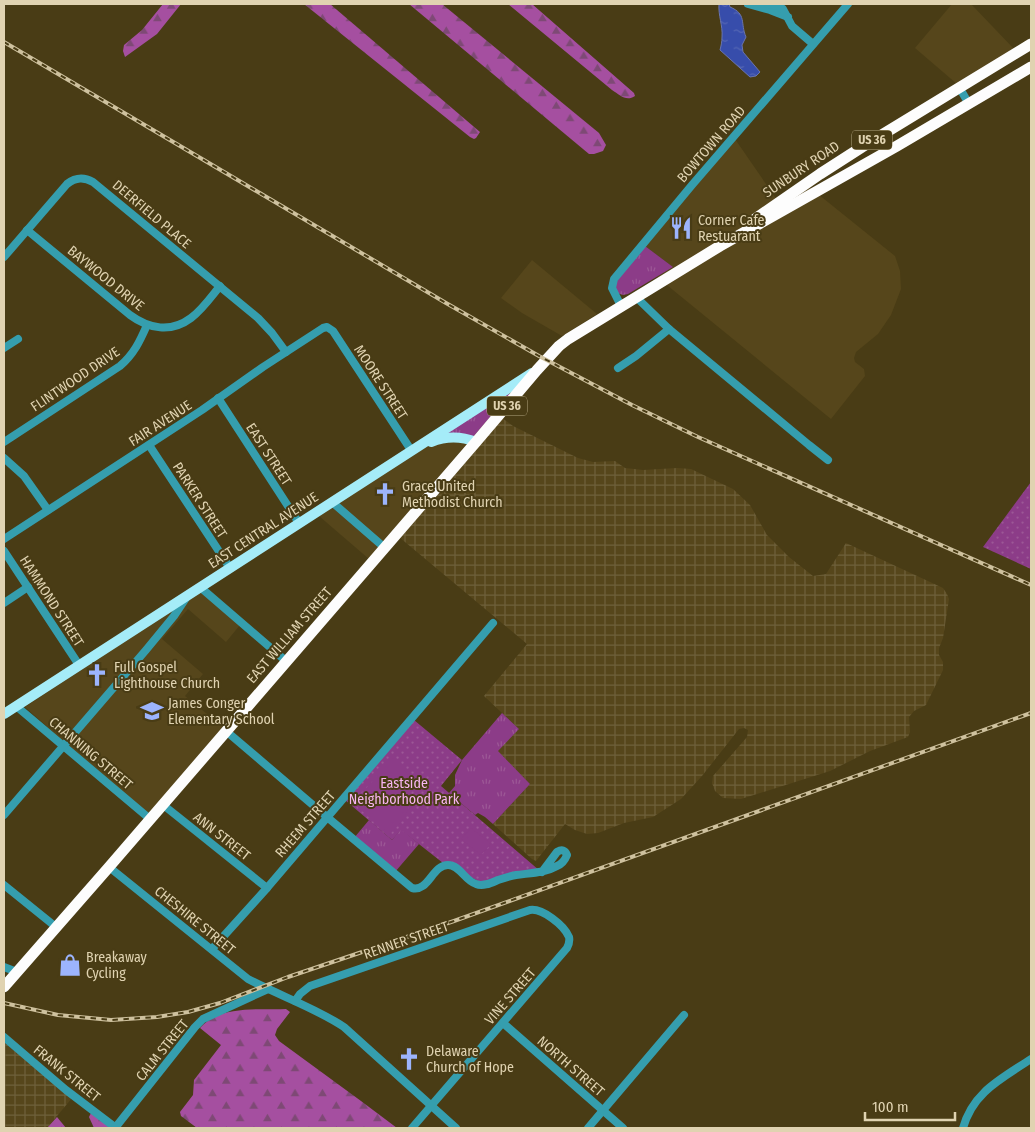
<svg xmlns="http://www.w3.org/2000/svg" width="1035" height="1132" viewBox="0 0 1035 1132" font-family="'Fira Sans Condensed',sans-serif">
	<defs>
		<pattern id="industrial-grid" width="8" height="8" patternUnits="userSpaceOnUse" patternTransform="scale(1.25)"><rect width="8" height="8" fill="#56461b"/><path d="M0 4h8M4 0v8" fill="none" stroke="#6e603a"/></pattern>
		<pattern id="grass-tufts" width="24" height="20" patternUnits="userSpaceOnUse" patternTransform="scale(1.25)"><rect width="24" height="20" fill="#8c3c88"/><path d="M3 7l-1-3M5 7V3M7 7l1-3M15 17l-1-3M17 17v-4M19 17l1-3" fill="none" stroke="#9c5796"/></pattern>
		<pattern id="forest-firs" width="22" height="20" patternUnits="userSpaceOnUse" patternTransform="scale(1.25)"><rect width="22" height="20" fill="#a54fa0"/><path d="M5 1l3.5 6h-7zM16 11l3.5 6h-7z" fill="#7e4975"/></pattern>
		<pattern id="park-dots" width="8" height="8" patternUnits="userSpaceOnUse" patternTransform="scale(1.25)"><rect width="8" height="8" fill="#8c3c88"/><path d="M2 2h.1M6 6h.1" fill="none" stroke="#9c5796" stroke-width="1.8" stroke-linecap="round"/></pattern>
		<pattern id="water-ripples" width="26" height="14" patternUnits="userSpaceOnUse" patternTransform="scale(1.25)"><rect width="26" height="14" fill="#374dab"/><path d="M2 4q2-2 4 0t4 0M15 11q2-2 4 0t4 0" fill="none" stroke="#5466b4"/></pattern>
	</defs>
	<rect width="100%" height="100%" fill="#493c15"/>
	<g fill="#56461b">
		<path d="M 952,4 L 971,4 L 1015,50 L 957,84 L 915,48 Z"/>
		<path d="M 735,139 L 777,200 L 803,182 L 895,256 L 900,271 L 901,289 L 891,315 L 878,334 L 856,352 L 854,358 L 855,362 L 864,369 L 865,376 L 831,419 L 657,277 L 673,267 L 645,246 Z"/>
		<path d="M 532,260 L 597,314 L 562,336 L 522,313 L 501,298 Z"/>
		<path d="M 470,440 L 369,559 L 319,516 L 412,453 L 437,442 Z"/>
		<path d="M 201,591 L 240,625 L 226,642 L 188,609 L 162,639 L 203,674 L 185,696 L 223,727 L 150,814 L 70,747 L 25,707 Z"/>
	</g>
	<g fill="url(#industrial-grid)">
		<path d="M 494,412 L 513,426 L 578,458 L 593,462 L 615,461 L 625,468 L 643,470 L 677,468 L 691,469 L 733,489 L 750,505 L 767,535 L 789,557 L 813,576 L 826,574 L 846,543 L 943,588 L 947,594 L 949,599 L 943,638 L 939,648 L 939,655 L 943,662 L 943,670 L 926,705 L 914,711 L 909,717 L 910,732 L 908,737 L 870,751 L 830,771 L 741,799 L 723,798 L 715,791 L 712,783 L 713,776 L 747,737 L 748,730 L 744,728 L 739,729 L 702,776 L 681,799 L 653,817 L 624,823 L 598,833 L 587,834 L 575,830 L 565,824 L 536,861 L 532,859 L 493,824 L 530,784 L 497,751 L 519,729 L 484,696 L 527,644 L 393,532 Z"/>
		<path d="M 4,1042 L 72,1098 L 47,1128 L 4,1128 Z"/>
	</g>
	<g fill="url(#grass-tufts)">
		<path d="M 645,246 L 673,267 L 628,294 L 623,295 L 617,293 L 615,289 L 616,282 Z"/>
		<path d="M 507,392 L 510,394 L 473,437 L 432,439 Z"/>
		<path d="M 502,713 L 519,729 L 498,751 L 530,784 L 493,824 L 485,817 L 478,813 L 475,815 L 449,793 L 455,786 L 455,775 L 462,760 Z"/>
		<path d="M 369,820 L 392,840 L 401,829 L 419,844 L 395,872 L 354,838 Z"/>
	</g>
	<g fill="url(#forest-firs)">
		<path d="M 163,4 L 181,4 L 157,34 L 125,57 L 123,51 L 124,45 L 142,30 Z"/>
		<path d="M 304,4 L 330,4 L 480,132 L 476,138 L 474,139 L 470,137 Z"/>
		<path d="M 409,4 L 442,4 L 599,133 L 606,145 L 603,151 L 594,154 L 589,154 Z"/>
		<path d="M 508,4 L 532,4 L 634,93 L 635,96 C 626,102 620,95 612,90 Z"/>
		<path d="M 286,1009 L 290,1012 L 277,1029 L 275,1035 L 279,1041 L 361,1101 L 397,1128 L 197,1128 L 181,1116 L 180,1112 L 193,1095 L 194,1080 L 221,1045 L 200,1028 C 220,1005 259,1010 286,1009 Z"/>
		<path d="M 91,1113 L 111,1128 L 94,1128 L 89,1117 Z"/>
		<path d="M 57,1117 L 66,1128 L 47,1128 Z"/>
	</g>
	<g fill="url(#park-dots)">
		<path d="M 1031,482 L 1031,569 L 983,547 Z"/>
		<path d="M 414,720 L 462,760 L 441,786 L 540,871 L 482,883 L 443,863 L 401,830 L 392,840 L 345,800 Z"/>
	</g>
	<g fill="#8c3c88">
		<path d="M 393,758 C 399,764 407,771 410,780 C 411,783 411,786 411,788 C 412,809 404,820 390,834 L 355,805 L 355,801 Z"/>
		<path d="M 471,828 L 491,844 L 481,855 L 461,839 Z"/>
	</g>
	<path fill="url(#water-ripples)" stroke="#6a75ad" d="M 719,4 L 729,4 L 730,7 C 747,14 740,23 746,37 L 742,45 L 743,52 L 760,72 L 756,76 L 750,77 L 720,50 C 721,46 722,42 722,37 C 723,26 718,15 719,4 Z"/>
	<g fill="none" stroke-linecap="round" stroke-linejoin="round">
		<g stroke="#359eae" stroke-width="8">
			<path d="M 748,4 L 770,10 L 788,17"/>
			<path d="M 768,4 L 778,6 L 783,9 L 792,26 L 813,44"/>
			<path d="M 959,87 L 969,104"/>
			<path d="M 27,230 L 130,315 C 149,329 171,333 191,318 C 202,310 211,297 220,286"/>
			<path d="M 4,257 L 67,184 C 76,177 84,177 93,182 L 258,318 L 272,333 L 286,352"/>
			<path d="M 636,297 L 669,329 L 809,445 L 828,460"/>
			<path d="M 621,306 L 612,288 L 614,279 L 692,185 L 848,4"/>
			<path d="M 4,348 L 18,339"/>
			<path d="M 618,368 L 636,356 L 669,329"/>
			<path d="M 218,398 L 299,523"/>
			<path d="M 4,442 L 120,366 C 134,354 140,341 147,325"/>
			<path d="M 149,445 L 230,568"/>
			<path d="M 4,458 L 24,476 L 48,510"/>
			<path d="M 332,502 L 385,548"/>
			<path d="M 4,539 L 202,410 L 263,367 L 323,328 L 327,327 L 333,331 L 411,450"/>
			<path d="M 4,551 L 79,665"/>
			<path d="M 200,587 L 286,661"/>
			<path d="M 4,603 L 28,587"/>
			<path d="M 16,706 L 150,819"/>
			<path d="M 226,731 L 327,817 L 412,888 C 429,892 432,865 448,865 C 460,865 465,881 476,884 C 483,887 491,883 498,880 C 504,878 510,876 516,875 C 530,873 545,873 557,866 C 562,864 565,860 567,855 C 565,850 562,849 557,852 L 542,872"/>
			<path d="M 162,804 L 267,888"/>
			<path d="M 4,815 L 146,650 L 174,616 L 186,598"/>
			<path d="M 109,867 L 248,979 C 280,996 314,1007 344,1027 L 456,1128"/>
			<path d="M 4,885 L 56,927"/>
			<path d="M 212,949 L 267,888 L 493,623"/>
			<path d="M 4,967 L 17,972"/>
			<path d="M 295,1001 L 300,994 L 310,986 L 530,910 C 542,908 564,925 569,937 C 570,941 569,944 567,948 L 412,1128"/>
			<path d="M 503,1023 L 623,1128"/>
			<path d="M 4,1037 L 66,1090 L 116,1128"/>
			<path d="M 115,1128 L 195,1027 L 203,1019 L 268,989"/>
			<path d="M 588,1128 L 684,1015"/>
			<path d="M 963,1128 C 973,1092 1001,1079 1031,1059"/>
		</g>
		<g stroke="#a5ecf8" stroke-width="10">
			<path d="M 431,442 C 446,436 461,436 476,442"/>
			<path d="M 4,714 L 532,373"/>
		</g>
		<g stroke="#fdfdfd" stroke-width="11">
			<path d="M 755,219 L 820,174 L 862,147 L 1031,44"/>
			<path d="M 4,987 L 109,867 L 476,442 L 537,370 L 559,346 L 568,339 L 720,246 L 897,146 L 1031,67"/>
		</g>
		<defs>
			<g id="rail">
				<path d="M 4,42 L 446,303 L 539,356 L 632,405 L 698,437 L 1031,585"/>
				<path d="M 4,1003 L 58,1015 L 111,1020 L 157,1017 L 188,1012 L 220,1003 L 288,977 L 454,921 L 1031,713"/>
			</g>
		</defs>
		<use href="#rail" stroke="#cec19e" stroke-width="4"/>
		<use href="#rail" stroke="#493c15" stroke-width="2" stroke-dasharray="5.5" stroke-linecap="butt"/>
	</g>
	<defs>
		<symbol id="restaurant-bare" viewBox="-9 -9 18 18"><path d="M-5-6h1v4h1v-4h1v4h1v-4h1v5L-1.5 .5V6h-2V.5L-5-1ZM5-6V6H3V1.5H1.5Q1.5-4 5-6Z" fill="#9cb4fd" stroke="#493c15" stroke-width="2.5" paint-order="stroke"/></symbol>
		<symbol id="church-bare" viewBox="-9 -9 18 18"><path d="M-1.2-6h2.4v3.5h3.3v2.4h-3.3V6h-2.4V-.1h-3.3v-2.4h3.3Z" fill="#9cb4fd" stroke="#493c15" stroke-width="2.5" paint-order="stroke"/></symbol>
		<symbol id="school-bare" viewBox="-9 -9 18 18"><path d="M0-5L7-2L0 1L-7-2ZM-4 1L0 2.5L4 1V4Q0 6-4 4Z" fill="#9cb4fd" stroke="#493c15" stroke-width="2.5" paint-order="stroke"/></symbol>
		<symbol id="shop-bare" viewBox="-9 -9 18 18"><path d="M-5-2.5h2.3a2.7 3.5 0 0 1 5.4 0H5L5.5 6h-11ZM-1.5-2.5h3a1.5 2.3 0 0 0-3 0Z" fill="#9cb4fd" stroke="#493c15" stroke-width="2.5" paint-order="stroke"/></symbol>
	</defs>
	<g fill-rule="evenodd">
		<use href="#restaurant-bare" x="665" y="212" width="32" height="32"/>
		<use href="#church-bare" x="369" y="478" width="32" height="32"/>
		<use href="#church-bare" x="81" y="659" width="32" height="32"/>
		<use href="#school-bare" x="136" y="695" width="32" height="32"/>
		<use href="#shop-bare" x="54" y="949" width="32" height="32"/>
		<use href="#church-bare" x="393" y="1043" width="32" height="32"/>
	</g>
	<g text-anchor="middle" stroke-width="4" stroke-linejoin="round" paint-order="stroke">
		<g fill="#493c15" stroke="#b3a682" stroke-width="1">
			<rect x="852" y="130.5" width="40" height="19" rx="4"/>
			<rect x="487" y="396.5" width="40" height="19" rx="4"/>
		</g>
		<g font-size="12" font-weight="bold" fill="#e0d3b1">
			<text x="872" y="144">US 36</text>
			<text x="507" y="410">US 36</text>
		</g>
		<g font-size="14" fill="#e0d3b1" stroke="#493c15">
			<text transform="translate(711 144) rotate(-49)" y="5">BOWTOWN ROAD</text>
			<text transform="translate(801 169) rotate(-34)" y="5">SUNBURY ROAD</text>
			<text transform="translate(152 214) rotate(40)" y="5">DEERFIELD PLACE</text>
			<text transform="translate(106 278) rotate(39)" y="5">BAYWOOD DRIVE</text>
			<text transform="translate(75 379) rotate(-34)" y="5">FLINTWOOD DRIVE</text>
			<text transform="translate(381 382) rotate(57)" y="5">MOORE STREET</text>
			<text transform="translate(160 423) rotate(-33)" y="5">FAIR AVENUE</text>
			<text transform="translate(269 454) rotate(57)" y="5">EAST STREET</text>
			<text transform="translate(200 500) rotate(57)" y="5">PARKER STREET</text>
			<text transform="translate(263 530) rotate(-33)" y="5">EAST CENTRAL AVENUE</text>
			<text transform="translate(52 601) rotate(57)" y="5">HAMMOND STREET</text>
			<text transform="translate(289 635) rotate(-49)" y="5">EAST WILLIAM STREET</text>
			<text transform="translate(91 753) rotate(40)" y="5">CHANNING STREET</text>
			<text transform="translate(305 824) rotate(-49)" y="5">RHEEM STREET</text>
			<text transform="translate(222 836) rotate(38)" y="5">ANN STREET</text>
			<text transform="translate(195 920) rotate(39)" y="5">CHESHIRE STREET</text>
			<text transform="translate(406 940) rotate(-19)" y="5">RENNER STREET</text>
			<text transform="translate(510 996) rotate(-49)" y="5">VINE STREET</text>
			<text transform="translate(162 1050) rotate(-51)" y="5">CALM STREET</text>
			<text transform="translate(571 1066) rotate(41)" y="5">NORTH STREET</text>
			<text transform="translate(67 1073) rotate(39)" y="5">FRANK STREET</text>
		</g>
		<g font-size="14" fill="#e0d3b1" stroke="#493c15" text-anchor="start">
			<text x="698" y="225">Corner Cafe<tspan x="698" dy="16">Restuarant</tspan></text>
			<text x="402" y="491">Grace United<tspan x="402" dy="16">Methodist Church</tspan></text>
			<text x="114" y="672">Full Gospel<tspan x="114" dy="16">Lighthouse Church</tspan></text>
			<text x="168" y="708">James Conger<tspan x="168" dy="16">Elementary School</tspan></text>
			<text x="86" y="962">Breakaway<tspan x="86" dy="16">Cycling</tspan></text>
			<text x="426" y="1056">Delaware<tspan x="426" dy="16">Church of Hope</tspan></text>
		</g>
		<g font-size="14" fill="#f8b5f2" stroke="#493c15">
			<text x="404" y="788">Eastside<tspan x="404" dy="16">Neighborhood Park</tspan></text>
		</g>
	</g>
	<rect width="1035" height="1132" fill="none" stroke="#e0d3b1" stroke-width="10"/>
	<path d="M865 1112v8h90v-8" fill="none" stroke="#e0d3b1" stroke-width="2.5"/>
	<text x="872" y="1112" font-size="15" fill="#e0d3b1" stroke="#493c15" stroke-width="4" paint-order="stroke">100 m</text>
</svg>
